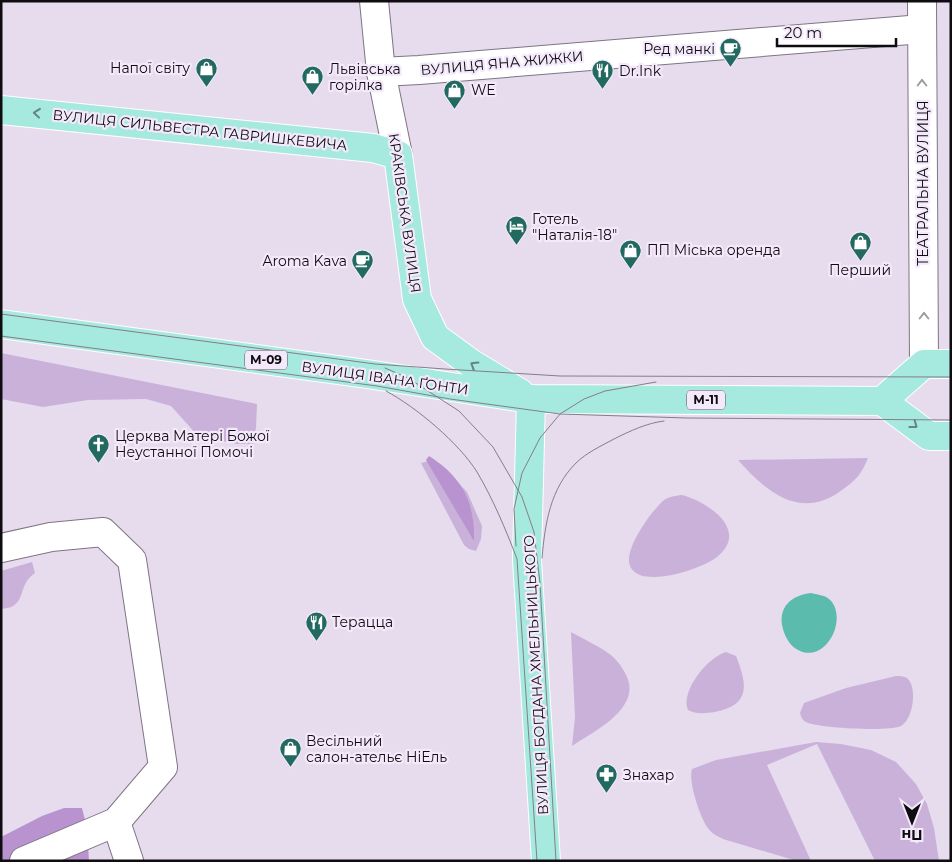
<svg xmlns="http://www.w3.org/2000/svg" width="952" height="862" viewBox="0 0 952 862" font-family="Montserrat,sans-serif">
	<rect width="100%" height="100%" fill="#e6dced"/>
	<g fill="#cab1da">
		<path d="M 1,353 L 257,404 L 256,428 L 253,444 L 237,444 L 198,436 L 171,406 L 146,399 L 88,400 L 43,407 L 1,399 Z"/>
		<path d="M 868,458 C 861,475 856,480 842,490 C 801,521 766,492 738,460 Z"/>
		<path d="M 429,461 L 443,467 L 467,492 L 482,526 L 481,539 L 476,551 L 469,549 L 464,545 L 421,463 Z"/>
		<path d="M 682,495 C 708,502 750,530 717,557 C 702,569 640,590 630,566 C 623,550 652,510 664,500 C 670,496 675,496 682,495 Z"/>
		<path d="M 32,562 L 35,573 C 19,584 25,599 13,606 C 10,608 5,608 1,609 L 1,571 Z"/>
		<path d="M 571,632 C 583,639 597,645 608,653 C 616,658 623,668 627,677 C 641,709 593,732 572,746 L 575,717 Z"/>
		<path d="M 726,652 L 736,656 C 748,686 750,705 715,712 C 705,713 697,715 688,710 C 680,691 708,657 726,652 Z"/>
		<path d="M 896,676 C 899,676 903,676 907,678 C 918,687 913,720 901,726 C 891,732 816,728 806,722 C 802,720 801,716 800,713 L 804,703 L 846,688 Z"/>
		<path d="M 816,742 L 841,744 L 871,750 L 896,762 L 916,784 L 927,804 L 934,828 L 939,861 L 875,861 L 817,744 L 767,765 L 811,861 L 797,861 L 723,839 C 717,836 711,833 707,827 C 700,816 688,782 692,769 L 716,760 Z"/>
	</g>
	<g fill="#b893d0">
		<path d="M 429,456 C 462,477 475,502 474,541 L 426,460 Z"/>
		<path d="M 64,808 L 82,808 L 87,828 L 89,861 L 1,861 L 1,837 L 42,816 Z"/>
	</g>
	<path fill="#5bbcad" d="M 811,593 C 819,595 827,595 832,602 C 847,623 824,664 798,650 C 790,646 785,637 783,629 C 777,607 792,595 811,593 Z"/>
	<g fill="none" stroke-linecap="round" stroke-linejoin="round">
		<defs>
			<g id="minor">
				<path d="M 374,1 L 381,72 L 398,155"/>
				<path d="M 922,1 L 924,364"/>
				<path d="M 381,72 L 419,70 L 922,29"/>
				<path d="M 1,548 L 51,537 L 103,532 L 132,560 L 163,767 L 116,822 L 24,861"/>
				<path d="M 116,822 L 129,861"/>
			</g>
			<g id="major">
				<path d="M 1,110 L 373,148 L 398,155 L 417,299 L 435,337 L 472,364 L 520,393"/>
				<path d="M 1,324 L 367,374 L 531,399 L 882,401 L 929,436 L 951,436"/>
				<path d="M 531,399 L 527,560 L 546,861"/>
				<path d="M 882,401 L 924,364 L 951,364"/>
			</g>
		</defs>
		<use href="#minor" stroke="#7e7584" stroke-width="30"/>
		<use href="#major" stroke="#fff" stroke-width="30"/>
		<use href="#minor" stroke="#fff" stroke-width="28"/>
		<use href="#major" stroke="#a6e9df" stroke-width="28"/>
		<g stroke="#847e89" stroke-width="1">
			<path d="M 1,314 L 375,364 L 445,369 L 560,376 L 951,377"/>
			<path d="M 1,336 L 377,386 L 450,399 L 560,414 L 687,418 L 951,420"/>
			<path d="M 385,368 L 408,378 L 459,411 L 493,447 L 522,497 L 534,532 L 540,583 L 556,861"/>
			<path d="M 386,391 C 416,407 459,443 477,472 C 493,499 506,530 517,559 L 537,861"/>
			<path d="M 516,546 L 514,509 L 522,473 L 540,438 L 560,414 L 584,399 L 605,391 L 656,382"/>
			<path d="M 542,558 C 545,524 550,489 576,463 C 586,453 601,446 614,439 C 630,431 647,423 664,421"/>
		</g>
	</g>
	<defs><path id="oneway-chevron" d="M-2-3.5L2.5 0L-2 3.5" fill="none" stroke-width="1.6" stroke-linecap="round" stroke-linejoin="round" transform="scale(1.25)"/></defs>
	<g stroke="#9f9ea0">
		<use href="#oneway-chevron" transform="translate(922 83) rotate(-90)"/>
		<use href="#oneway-chevron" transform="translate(924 316) rotate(-90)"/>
	</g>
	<g stroke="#628682">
		<use href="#oneway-chevron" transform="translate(37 113) rotate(-174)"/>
		<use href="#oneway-chevron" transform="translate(474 365) rotate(-148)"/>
		<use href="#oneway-chevron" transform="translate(914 425) rotate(37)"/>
	</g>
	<defs>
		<symbol id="cafe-pin" viewBox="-11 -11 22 30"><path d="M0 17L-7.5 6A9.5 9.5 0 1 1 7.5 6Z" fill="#226a5f" stroke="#f4e9fb"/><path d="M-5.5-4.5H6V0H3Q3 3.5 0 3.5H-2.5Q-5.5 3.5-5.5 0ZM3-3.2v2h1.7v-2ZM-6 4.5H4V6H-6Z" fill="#fff"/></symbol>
		<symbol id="shop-pin" viewBox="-11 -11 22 30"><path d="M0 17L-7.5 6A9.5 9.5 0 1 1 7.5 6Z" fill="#226a5f" stroke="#f4e9fb"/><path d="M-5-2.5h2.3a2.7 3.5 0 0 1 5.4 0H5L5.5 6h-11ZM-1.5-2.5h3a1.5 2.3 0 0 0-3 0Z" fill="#fff"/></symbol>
		<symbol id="restaurant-pin" viewBox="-11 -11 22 30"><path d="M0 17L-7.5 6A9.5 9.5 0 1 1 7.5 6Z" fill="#226a5f" stroke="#f4e9fb"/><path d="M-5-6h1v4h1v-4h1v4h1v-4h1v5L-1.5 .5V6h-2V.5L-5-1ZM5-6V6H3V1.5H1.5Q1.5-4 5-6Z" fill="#fff"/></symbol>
		<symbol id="hotel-pin" viewBox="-11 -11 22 30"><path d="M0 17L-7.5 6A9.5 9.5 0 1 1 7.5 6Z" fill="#226a5f" stroke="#f4e9fb"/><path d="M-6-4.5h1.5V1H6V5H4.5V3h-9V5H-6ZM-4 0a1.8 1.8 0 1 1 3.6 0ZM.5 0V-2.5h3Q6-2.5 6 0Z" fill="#fff"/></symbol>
		<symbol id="church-pin" viewBox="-11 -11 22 30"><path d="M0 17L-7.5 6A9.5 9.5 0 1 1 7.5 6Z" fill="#226a5f" stroke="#f4e9fb"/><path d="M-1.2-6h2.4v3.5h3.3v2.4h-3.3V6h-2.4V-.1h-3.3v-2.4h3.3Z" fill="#fff"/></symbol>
		<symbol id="pharmacy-pin" viewBox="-11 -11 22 30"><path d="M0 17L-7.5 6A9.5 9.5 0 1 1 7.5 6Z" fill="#226a5f" stroke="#f4e9fb"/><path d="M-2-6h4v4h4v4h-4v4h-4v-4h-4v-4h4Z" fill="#fff"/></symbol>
	</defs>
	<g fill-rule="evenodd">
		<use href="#cafe-pin" x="718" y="36" width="25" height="34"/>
		<use href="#shop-pin" x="194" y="56" width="25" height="34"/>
		<use href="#restaurant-pin" x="590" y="58" width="25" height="34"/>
		<use href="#shop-pin" x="300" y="64" width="25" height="34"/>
		<use href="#shop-pin" x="442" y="78" width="25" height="34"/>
		<use href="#hotel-pin" x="504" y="214" width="25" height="34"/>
		<use href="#shop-pin" x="848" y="230" width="25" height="34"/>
		<use href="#shop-pin" x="618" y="238" width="25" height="34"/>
		<use href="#cafe-pin" x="350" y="248" width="25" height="34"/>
		<use href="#church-pin" x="86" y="432" width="25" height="34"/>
		<use href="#restaurant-pin" x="304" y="610" width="25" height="34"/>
		<use href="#shop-pin" x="278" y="736" width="25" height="34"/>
		<use href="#pharmacy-pin" x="594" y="762" width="25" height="34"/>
	</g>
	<g text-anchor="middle" stroke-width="4.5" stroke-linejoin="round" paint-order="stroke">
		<g fill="#f4e9fb" stroke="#544e57" stroke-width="1">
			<rect x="245" y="350.5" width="42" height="19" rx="4"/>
			<rect x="687" y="390.5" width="38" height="19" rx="4"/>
		</g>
		<g font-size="12" font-weight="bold" fill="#0f0c11">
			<text x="266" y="364">М-09</text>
			<text x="706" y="404">М-11</text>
		</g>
		<g font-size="14" fill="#0f0c11" stroke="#f4e9fb" text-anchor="start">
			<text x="715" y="54" text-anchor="end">Ред манкі</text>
			<text x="190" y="73" text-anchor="end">Напої світу</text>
			<text x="329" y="74">Львівська<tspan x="329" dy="16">горілка</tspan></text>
			<text x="619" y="76">Dr.Ink</text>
			<text x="471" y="95">WE</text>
			<text x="532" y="224">Готель<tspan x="532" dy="16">"Наталія-18"</tspan></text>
			<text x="647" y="255">ПП Міська оренда</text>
			<text x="347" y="266" text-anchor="end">Aroma Kava</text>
			<text x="860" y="275" text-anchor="middle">Перший</text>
			<text x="115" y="441">Церква Матері Божої<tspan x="115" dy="16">Неустанної Помочі</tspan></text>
			<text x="332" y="627">Терацца</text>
			<text x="306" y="746">Весільний<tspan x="306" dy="16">салон-ательє НіЕль</tspan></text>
			<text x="623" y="780">Знахар</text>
		</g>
		<g font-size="14" fill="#0f0c11" stroke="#f4e9fb">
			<text transform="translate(502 63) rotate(-5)" y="5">ВУЛИЦЯ ЯНА ЖИЖКИ</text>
			<text transform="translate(200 130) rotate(6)" y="5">ВУЛИЦЯ СИЛЬВЕСТРА ГАВРИШКЕВИЧА</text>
			<text transform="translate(923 183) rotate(-90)" y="5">ТЕАТРАЛЬНА ВУЛИЦЯ</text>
			<text transform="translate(405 213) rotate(82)" y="5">КРАКІВСЬКА ВУЛИЦЯ</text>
			<text transform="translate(385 378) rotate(8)" y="5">ВУЛИЦЯ ІВАНА ҐОНТИ</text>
			<text transform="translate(536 675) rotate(-93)" y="5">ВУЛИЦЯ БОГДАНА ХМЕЛЬНИЦЬКОГО</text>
		</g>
	</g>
	<rect width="952" height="862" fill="none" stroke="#0f0c11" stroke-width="5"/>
	<g transform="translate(912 822) rotate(180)" stroke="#f4e9fb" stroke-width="4" paint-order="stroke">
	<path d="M0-4L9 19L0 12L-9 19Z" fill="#0f0c11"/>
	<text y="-8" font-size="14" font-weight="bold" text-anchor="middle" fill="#0f0c11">Пн</text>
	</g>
	<path d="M777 38v8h119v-8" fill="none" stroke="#0f0c11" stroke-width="2.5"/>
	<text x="784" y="38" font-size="15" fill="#0f0c11" stroke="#f4e9fb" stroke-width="4" paint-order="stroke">20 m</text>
</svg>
